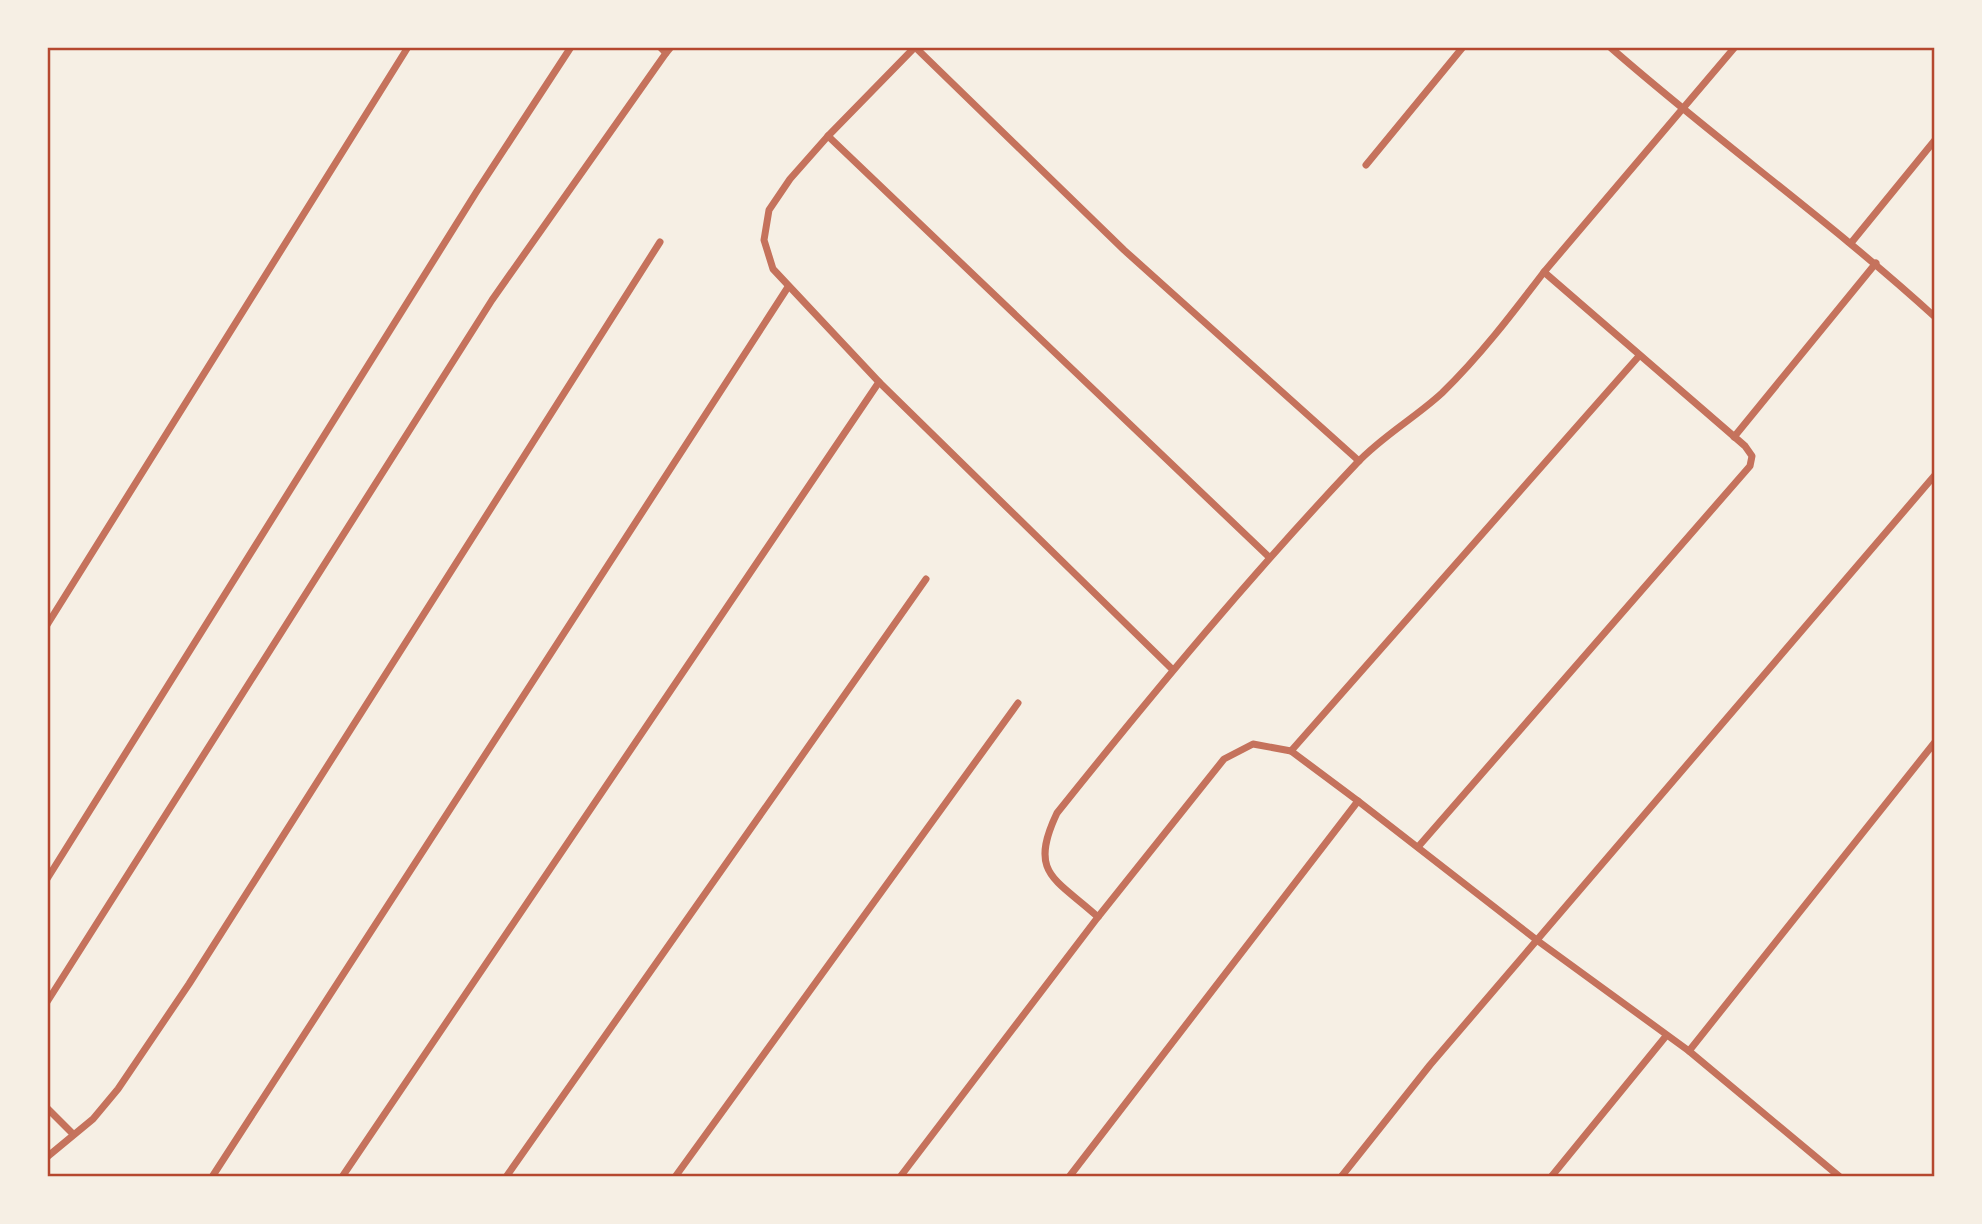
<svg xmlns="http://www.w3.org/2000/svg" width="1982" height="1224" viewBox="0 0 1982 1224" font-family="'Work Sans',sans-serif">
	<rect width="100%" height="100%" fill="#f6efe4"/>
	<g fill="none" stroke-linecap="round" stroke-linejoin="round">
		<g stroke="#c5725c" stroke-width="7">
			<path d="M 660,47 L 666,53 L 671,47"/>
			<path d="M 915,47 L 828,136 L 790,179 L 769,210 L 764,240 L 773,269 L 879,382 L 1172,669"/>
			<path d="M 915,47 L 1124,250 L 1359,461"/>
			<path d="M 1610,47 C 1716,140 1831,222 1935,317"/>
			<path d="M 828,136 L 1269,557"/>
			<path d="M 1366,165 L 1463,47"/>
			<path d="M 1851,243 L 1935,140"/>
			<path d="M 1734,437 L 1876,263"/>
			<path d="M 47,625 L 408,47"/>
			<path d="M 1291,751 L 1639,356"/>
			<path d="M 1418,847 L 1750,466 L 1752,456 L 1745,446 L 1544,272 L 1735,47"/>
			<path d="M 47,879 L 477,191 L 571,47"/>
			<path d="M 1098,917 C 1055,878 1028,874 1057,813 C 1153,693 1250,576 1356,464 C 1382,436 1415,418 1442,393 C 1480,356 1512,314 1544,272"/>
			<path d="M 47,1002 L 492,300 L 666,53"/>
			<path d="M 1689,1051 L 1935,742"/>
			<path d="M 47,1108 L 73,1134"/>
			<path d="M 47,1157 L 93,1119 L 118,1089 L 189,984 L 660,242"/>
			<path d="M 212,1177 L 788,287"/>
			<path d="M 342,1177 L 879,382"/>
			<path d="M 506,1177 L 926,579"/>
			<path d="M 675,1177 L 1018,703"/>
			<path d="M 900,1177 L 1098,917 L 1224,759 L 1253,744 L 1291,751 L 1358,801"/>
			<path d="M 1069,1177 L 1358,801 L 1538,941 L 1689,1051 L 1840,1177"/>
			<path d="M 1341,1177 L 1430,1065 L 1935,475"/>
			<path d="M 1551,1177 L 1666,1036"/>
		</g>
	</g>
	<rect width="1982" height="1224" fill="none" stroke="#f6efe4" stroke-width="98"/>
	<rect x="49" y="49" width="1884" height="1126" fill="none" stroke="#b5482f" stroke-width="2.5"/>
</svg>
